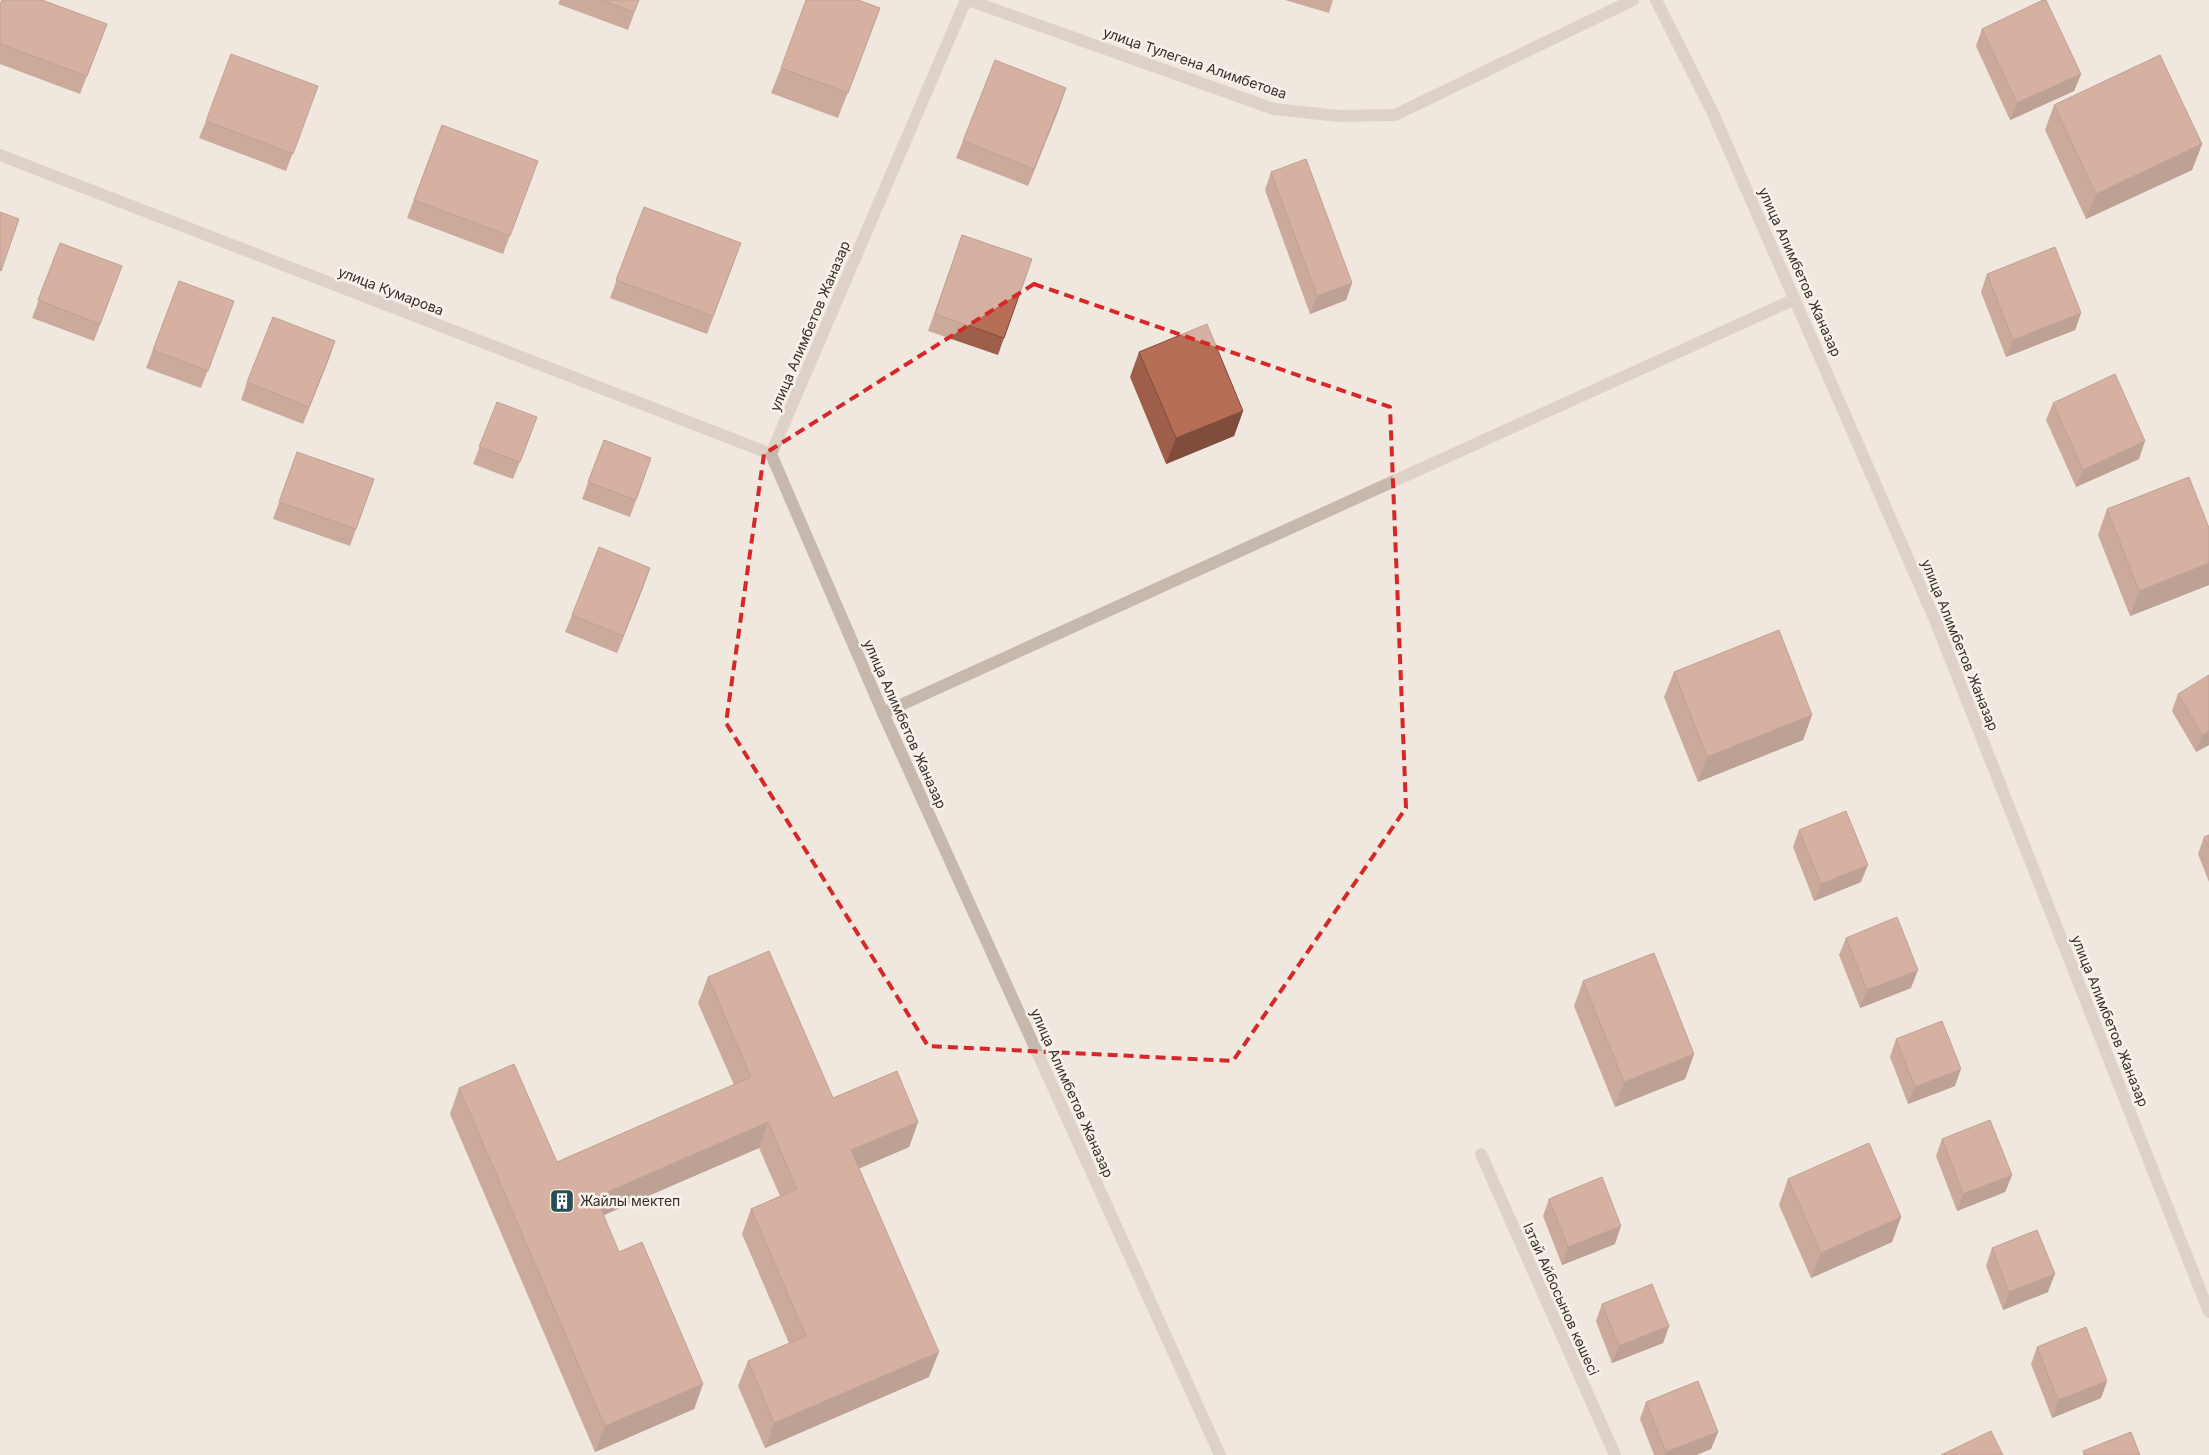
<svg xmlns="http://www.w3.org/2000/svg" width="2209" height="1455" viewBox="0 0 2209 1455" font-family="Inter,sans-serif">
	<rect width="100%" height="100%" fill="#f0e8df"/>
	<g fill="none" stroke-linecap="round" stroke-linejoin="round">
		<g stroke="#c7b8ad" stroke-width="12">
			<path d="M 966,0 L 771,454 L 883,713 L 1220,1455"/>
			<path d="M 968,0 L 1274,109 L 1338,116 L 1395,115 L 1633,0"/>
			<path d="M 0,155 L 771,454"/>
			<path d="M 883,713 L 1795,299"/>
			<path d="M 1481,1154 L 1615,1455"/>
		</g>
		<path stroke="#c7b8ad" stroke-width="12" d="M 1656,0 L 1712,111 L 1935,620 L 2209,1312"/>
	</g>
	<g fill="#9d5f4a">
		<path d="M 560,0 L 639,0 L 628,30 L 558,4 Z"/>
		<path d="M 1285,0 L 1333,0 L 1329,13 Z"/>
		<path d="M 0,4 L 107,24 L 80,94 L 0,64 Z"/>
		<path d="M 880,8 L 838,118 L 771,93 L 781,68 Z"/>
		<path d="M 1982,29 L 2081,74 L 2074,91 L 2010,120 L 1976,46 Z"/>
		<path d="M 318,86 L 286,171 L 199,138 L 206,121 Z"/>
		<path d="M 2054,105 L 2202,144 L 2192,170 L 2086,219 L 2045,130 Z"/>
		<path d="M 1060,106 L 1028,186 L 956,158 L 963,141 Z"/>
		<path d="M 442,125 L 538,161 L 503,254 L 407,218 Z"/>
		<path d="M 1271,172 L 1352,283 L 1346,300 L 1310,314 L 1265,190 Z"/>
		<path d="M 644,207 L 741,243 L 707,334 L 610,298 Z"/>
		<path d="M 962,235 L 1032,259 L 998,355 L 928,331 Z"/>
		<path d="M 60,243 L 122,266 L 94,341 L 32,318 Z"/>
		<path d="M 1987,274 L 2081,313 L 2075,330 L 2006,357 L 1981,292 Z"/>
		<path d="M 179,281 L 234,301 L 201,388 L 146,368 Z"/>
		<path d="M 335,341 L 303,424 L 241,400 L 247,382 Z"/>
		<path d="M 1139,352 L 1243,411 L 1234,436 L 1166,464 L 1130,377 Z"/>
		<path d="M 497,402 L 531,434 L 513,479 L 473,464 Z"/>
		<path d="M 2053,403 L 2139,459 L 2076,487 L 2046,420 Z"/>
		<path d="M 604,440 L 651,458 L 630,517 L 582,499 Z"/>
		<path d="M 297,452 L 374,479 L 350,546 L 273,519 Z"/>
		<path d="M 2107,509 L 2209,528 L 2209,585 L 2130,616 L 2098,535 Z"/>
		<path d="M 644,585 L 617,653 L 565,632 L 572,615 Z"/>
		<path d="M 1674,672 L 1812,715 L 1803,740 L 1698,782 L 1664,697 Z"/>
		<path d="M 2178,694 L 2209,745 L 2196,752 L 2172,711 Z"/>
		<path d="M 1799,830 L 1861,882 L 1814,901 L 1793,847 Z"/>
		<path d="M 2209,835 L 2209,882 L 2198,854 L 2204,837 Z"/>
		<path d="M 1846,938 L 1911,988 L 1860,1008 L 1839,955 Z"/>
		<path d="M 708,977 L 833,1098 L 918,1122 L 909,1147 L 859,1168 L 929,1377 L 765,1448 L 738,1386 L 748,1361 L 789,1343 L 742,1234 L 751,1209 L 780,1196 L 759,1148 L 603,1215 L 619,1252 L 703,1384 L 694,1409 L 595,1452 L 450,1114 L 459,1088 L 557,1162 L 734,1085 L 698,1003 Z"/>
		<path d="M 1583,981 L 1694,1054 L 1685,1079 L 1615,1107 L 1574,1006 Z"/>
		<path d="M 1896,1039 L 1955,1086 L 1908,1104 L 1890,1057 Z"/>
		<path d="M 1942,1139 L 2012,1175 L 2005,1192 L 1957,1211 L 1936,1156 Z"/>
		<path d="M 1788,1179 L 1901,1217 L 1892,1242 L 1811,1278 L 1779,1205 Z"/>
		<path d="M 1549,1199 L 1615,1244 L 1562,1265 L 1543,1216 Z"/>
		<path d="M 1992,1248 L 2048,1292 L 2003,1310 L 1986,1266 Z"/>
		<path d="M 1602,1304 L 1669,1326 L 1663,1343 L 1612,1363 L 1596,1321 Z"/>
		<path d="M 2037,1347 L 2107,1381 L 2101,1398 L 2052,1418 L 2031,1364 Z"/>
		<path d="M 1646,1402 L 1718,1432 L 1711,1449 L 1696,1455 L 1654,1455 L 1640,1419 Z"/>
	</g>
	<g fill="#804d3c">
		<path d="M 2081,74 L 2074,91 L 2010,120 L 2017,103 Z"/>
		<path d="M 1066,88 L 1060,106 L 1028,186 L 1034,169 Z"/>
		<path d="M 2202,144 L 2192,170 L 2086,219 L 2096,194 Z"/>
		<path d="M 1352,283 L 1346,300 L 1310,314 L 1317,296 Z"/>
		<path d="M 2081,313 L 2075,330 L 2006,357 L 2013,340 Z"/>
		<path d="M 335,341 L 329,359 L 303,424 L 309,407 Z"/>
		<path d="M 1243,411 L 1234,436 L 1166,464 L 1176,438 Z"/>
		<path d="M 2145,441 L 2139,459 L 2076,487 L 2083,470 Z"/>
		<path d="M 2209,563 L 2209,585 L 2130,616 L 2139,591 Z"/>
		<path d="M 650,568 L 644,585 L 617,653 L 623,636 Z"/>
		<path d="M 1812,715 L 1803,740 L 1698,782 L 1707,757 Z"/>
		<path d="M 2209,731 L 2209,745 L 2196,752 L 2202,735 Z"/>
		<path d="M 1868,865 L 1861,882 L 1814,901 L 1821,884 Z"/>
		<path d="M 1918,970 L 1911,988 L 1860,1008 L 1867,990 Z"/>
		<path d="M 1694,1054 L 1685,1079 L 1615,1107 L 1624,1082 Z"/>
		<path d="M 1961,1069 L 1955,1086 L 1908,1104 L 1915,1087 Z"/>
		<path d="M 768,1122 L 759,1148 L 586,1223 L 596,1197 Z"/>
		<path d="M 918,1122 L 909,1147 L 842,1176 L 851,1150 Z"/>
		<path d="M 2012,1175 L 2005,1192 L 1957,1211 L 1963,1194 Z"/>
		<path d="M 1901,1217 L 1892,1242 L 1811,1278 L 1821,1253 Z"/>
		<path d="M 1621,1226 L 1615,1244 L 1562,1265 L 1568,1247 Z"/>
		<path d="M 2055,1274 L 2048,1292 L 2003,1310 L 2009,1292 Z"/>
		<path d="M 1669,1326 L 1663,1343 L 1612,1363 L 1619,1346 Z"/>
		<path d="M 939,1352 L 929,1377 L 765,1448 L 774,1423 Z"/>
		<path d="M 2107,1381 L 2101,1398 L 2052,1418 L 2058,1400 Z"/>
		<path d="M 703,1384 L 694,1409 L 595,1452 L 605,1426 Z"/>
		<path d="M 1718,1432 L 1711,1449 L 1696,1455 L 1665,1455 L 1666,1452 Z"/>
	</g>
	<g fill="#b76e56" stroke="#804d3c">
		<path d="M 2,0 L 42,0 L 107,24 L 87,76 L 0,44 L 0,4 Z"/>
		<path d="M 601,0 L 639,0 L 634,12 Z"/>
		<path d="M 806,0 L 858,0 L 880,8 L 848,93 L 781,68 Z"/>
		<path d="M 2043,0 L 2046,0 L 2081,74 L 2017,103 L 1982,29 Z"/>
		<path d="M 231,54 L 318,86 L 293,154 L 206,121 Z"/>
		<path d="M 2160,55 L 2202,144 L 2096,194 L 2054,105 Z"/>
		<path d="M 995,60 L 1066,88 L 1034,169 L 963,141 Z"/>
		<path d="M 442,125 L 538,161 L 510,236 L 414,200 Z"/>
		<path d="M 1306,159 L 1352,283 L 1317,296 L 1271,172 Z"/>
		<path d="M 644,207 L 741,243 L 713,316 L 616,280 Z"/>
		<path d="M 0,212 L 19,219 L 1,271 L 0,270 Z"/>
		<path d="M 962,235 L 1032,259 L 1004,338 L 935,314 Z"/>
		<path d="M 60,243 L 122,266 L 100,324 L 38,300 Z"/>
		<path d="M 2055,247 L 2081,313 L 2013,340 L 1987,274 Z"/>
		<path d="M 179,281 L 234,301 L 208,371 L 153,350 Z"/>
		<path d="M 273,317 L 335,341 L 309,407 L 247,382 Z"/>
		<path d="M 1207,324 L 1243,411 L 1176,438 L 1139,352 Z"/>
		<path d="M 2115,374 L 2145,441 L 2083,470 L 2053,403 Z"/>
		<path d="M 497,402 L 537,417 L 520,462 L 479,447 Z"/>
		<path d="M 604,440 L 651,458 L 636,500 L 588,482 Z"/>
		<path d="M 297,452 L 374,479 L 356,529 L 279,502 Z"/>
		<path d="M 2189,477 L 2209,528 L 2209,563 L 2139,591 L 2107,509 Z"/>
		<path d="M 599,547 L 650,568 L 623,636 L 572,615 Z"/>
		<path d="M 1779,630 L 1812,715 L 1707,757 L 1674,672 Z"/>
		<path d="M 2209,675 L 2209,731 L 2202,735 L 2178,694 Z"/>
		<path d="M 1846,811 L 1868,865 L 1821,884 L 1799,830 Z"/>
		<path d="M 2209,835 L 2209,848 L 2204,837 Z"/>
		<path d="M 1897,917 L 1918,970 L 1867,990 L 1846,938 Z"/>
		<path d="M 769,951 L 833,1098 L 897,1071 L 918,1122 L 851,1150 L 939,1352 L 774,1423 L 748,1361 L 806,1336 L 751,1209 L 797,1189 L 768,1122 L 596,1197 L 619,1252 L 642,1242 L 703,1384 L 605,1426 L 459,1088 L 514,1064 L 557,1162 L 751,1077 L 708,977 Z"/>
		<path d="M 1654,953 L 1694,1054 L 1624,1082 L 1583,981 Z"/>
		<path d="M 1942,1021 L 1961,1069 L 1915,1087 L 1896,1039 Z"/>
		<path d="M 1990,1120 L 2012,1175 L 1963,1194 L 1942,1139 Z"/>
		<path d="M 1869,1143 L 1901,1217 L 1821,1253 L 1788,1179 Z"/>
		<path d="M 1602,1177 L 1621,1226 L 1568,1247 L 1549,1199 Z"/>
		<path d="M 2037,1230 L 2055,1274 L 2009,1292 L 1992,1248 Z"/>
		<path d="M 1652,1284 L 1669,1326 L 1619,1346 L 1602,1304 Z"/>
		<path d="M 2086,1327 L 2107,1381 L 2058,1400 L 2037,1347 Z"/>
		<path d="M 1698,1381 L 1718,1432 L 1666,1452 L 1646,1402 Z"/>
		<path d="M 1991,1431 L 2003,1455 L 1941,1455 Z"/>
		<path d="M 2131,1432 L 2140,1455 L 2084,1455 L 2083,1451 Z"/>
	</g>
	<path d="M0 0H2209V1455H0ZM 1034,284 L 1390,407 L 1406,808 L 1233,1061 L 928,1046 L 726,723 L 764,454 Z" fill="#f0e8df" fill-opacity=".55" fill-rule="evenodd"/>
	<path fill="none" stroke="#d62828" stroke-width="4" stroke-dasharray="10 6" stroke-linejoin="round" d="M 1034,284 L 1390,407 L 1406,808 L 1233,1061 L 928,1046 L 726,723 L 764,454 Z"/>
	<defs>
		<symbol id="building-square" viewBox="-11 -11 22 22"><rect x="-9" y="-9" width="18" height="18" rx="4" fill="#254f52" stroke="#f8f2eb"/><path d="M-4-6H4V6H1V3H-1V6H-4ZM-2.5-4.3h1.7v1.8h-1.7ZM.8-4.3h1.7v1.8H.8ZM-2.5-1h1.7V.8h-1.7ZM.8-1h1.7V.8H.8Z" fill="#fff"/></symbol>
	</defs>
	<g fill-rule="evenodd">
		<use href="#building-square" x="548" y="1187" width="28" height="28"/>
	</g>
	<g text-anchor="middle" stroke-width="5" stroke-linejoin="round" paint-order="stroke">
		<g font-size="14" fill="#362e2a" stroke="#f8f2eb">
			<text transform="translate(1195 63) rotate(19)" y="5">улица Тулегена Алимбетова</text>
			<text transform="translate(1800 272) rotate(66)" y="5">улица Алимбетов Жаназар</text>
			<text transform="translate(391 291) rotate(21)" y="5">улица Кумарова</text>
			<text transform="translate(810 326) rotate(-67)" y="5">улица Алимбетов Жаназар</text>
			<text transform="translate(1960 645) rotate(68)" y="5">улица Алимбетов Жаназар</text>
			<text transform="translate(905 724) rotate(66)" y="5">улица Алимбетов Жаназар</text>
			<text transform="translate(2110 1021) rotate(68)" y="5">улица Алимбетов Жаназар</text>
			<text transform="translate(1072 1093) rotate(66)" y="5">улица Алимбетов Жаназар</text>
			<text transform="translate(1561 1299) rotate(66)" y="5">Ізтай Айбосынов көшесі</text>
		</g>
		<g font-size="14" fill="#362e2a" stroke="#f8f2eb" text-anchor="start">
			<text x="580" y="1206">Жайлы мектеп</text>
		</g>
	</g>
</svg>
